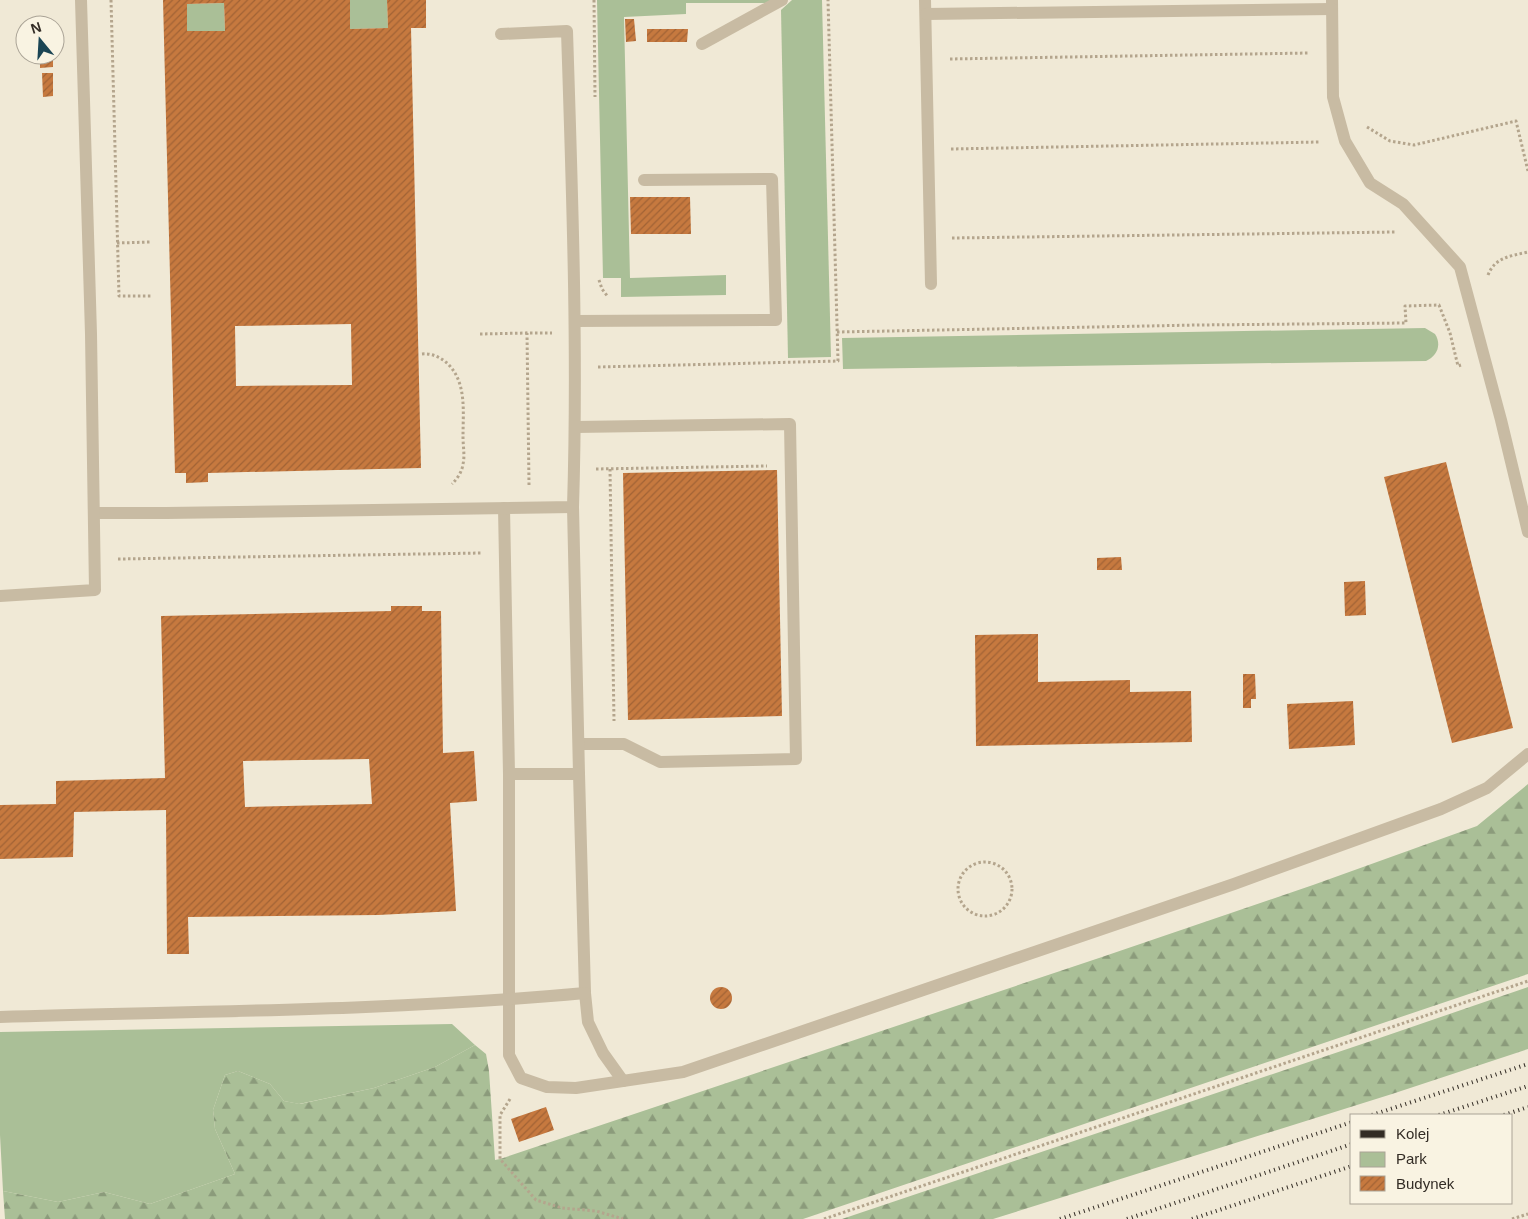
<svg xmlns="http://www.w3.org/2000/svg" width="1528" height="1219" viewBox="0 0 1528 1219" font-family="Arial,sans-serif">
	<defs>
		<pattern id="forest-firs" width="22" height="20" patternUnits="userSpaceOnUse" patternTransform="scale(1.25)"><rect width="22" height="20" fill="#aabf97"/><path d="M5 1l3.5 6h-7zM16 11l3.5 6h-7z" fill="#8b9b7b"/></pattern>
		<pattern id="building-hatch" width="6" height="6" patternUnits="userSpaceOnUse" patternTransform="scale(1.25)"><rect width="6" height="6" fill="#c6793f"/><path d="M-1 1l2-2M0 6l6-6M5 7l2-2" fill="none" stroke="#a16335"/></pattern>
	</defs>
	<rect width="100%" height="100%" fill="#f0e9d6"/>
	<g fill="#aabf97">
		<path d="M 350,0 L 387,0 L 388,28 L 350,29 Z"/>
		<path d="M 597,0 L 774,0 L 770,3 L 686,3 L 686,14 L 624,17 L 630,278 L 726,275 L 726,295 L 621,297 L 621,278 L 603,278 Z"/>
		<path d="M 792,0 L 822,0 L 831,357 L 788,358 L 781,10 Z"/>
		<path d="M 224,3 L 225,31 L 187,31 L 187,4 Z"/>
		<path d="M 1425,328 L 1435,334 C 1442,345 1437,356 1426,361 L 843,369 L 842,338 Z"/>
		<path d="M 452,1024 L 475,1045 L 435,1067 L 374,1088 L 299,1104 L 284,1101 L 270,1084 L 238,1071 L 225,1075 L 213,1110 L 215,1129 L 235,1174 L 150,1204 L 104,1192 L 58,1202 L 3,1191 L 0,1135 L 0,1032 Z"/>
	</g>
	<g fill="url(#forest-firs)">
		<path d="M 1528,784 L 1528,974 L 803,1219 L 5,1219 L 3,1191 L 58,1202 L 104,1192 L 150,1204 L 235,1174 L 215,1129 L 213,1110 L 225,1075 L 238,1071 L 270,1084 L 284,1101 L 300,1104 L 374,1088 L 435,1067 L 475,1045 L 486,1054 L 489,1071 L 495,1160 L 500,1159 L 1102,957 L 1313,885 L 1477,826 Z"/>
		<path d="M 1528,987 L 1528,1049 L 1392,1094 L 993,1219 L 842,1219 L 1368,1042 Z"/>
	</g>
	<g fill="url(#building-hatch)" fill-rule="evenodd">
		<path d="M 163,0 L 350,0 L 350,29 L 388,28 L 387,0 L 426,0 L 426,28 L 411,28 L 421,468 L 208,473 L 208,482 L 186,483 L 186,473 L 175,473 ZM 224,3 L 225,31 L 187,31 L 187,4 ZM 351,324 L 352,385 L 236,386 L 235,326 Z"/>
		<path d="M 625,19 L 634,19 L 636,41 L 626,42 Z"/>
		<path d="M 647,29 L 688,29 L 687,42 L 647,42 Z"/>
		<path d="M 40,55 L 53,55 L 53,67 L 40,68 Z"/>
		<path d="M 42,73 L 53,73 L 53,96 L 43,97 Z"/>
		<path d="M 630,197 L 690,197 L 691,234 L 631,234 Z"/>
		<path d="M 1446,462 L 1513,728 L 1452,743 L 1384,477 Z"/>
		<path d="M 777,470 L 782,716 L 628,720 L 623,473 Z"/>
		<path d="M 1121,557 L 1122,570 L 1097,570 L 1097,558 Z"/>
		<path d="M 1365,581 L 1366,615 L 1345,616 L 1344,582 Z"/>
		<path d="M 391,606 L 422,606 L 422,611 L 441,611 L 443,753 L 474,751 L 477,801 L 450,803 L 456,911 L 378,915 L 188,917 L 189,954 L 167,954 L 166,810 L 74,812 L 73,857 L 0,859 L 0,805 L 56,804 L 56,781 L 165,778 L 161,616 L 391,611 ZM 369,759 L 372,804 L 245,807 L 243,761 Z"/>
		<path d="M 1038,634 L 1038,682 L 1130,680 L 1130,692 L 1191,691 L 1192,742 L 976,746 L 975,635 Z"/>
		<path d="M 1243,674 L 1255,674 L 1256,699 L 1251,699 L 1251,708 L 1243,708 Z"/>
		<path d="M 1353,701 L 1355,745 L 1289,749 L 1287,704 Z"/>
		<circle cx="721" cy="998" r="11"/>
		<path d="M 546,1107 L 554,1130 L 519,1142 L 511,1119 Z"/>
	</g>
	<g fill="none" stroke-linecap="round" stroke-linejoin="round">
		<g stroke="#b4a58d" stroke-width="3" stroke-dasharray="2.5 2.5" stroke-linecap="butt">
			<path d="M 111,0 L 119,296 L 152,296"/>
			<path d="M 594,0 L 595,97"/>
			<path d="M 950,59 L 1309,53"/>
			<path d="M 1367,127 L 1390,141 L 1414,145 L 1516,121 L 1528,171"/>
			<path d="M 951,149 L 1320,142"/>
			<path d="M 952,238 L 1396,232"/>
			<path d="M 117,243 L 151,242"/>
			<path d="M 1488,275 C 1495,257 1511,256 1528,252"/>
			<path d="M 599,280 L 602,289 L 608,297"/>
			<path d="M 837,332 L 1198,325 L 1406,323 L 1405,306 L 1439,305 L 1450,333 L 1458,366 L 1461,365"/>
			<path d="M 480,334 L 527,333"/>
			<path d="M 422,354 C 431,353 440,357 447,363 C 467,382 463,411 463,437 C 463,446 465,456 463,464 C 462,472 457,479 452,484"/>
			<path d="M 598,367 L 838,361 L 828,0"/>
			<path d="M 596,469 L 767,466"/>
			<path d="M 610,469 L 614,721"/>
			<path d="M 529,485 L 527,333 L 552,333"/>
			<path d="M 118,559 L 481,553"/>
			<circle cx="985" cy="889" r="27"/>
			<path d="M 510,1099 L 500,1115 L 500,1159 L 536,1200 L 562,1208 L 596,1211 L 623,1219"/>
			<path d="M 824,1219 L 1528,981"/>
			<path d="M 1512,1219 L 1528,1214"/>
		</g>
		<g stroke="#c8bba3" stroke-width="12">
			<path d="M 925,0 L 931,284"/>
			<path d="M 1332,0 L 1333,97 L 1345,141 L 1370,183 L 1403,204 L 1460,267 L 1501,420 L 1528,532"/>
			<path d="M 926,14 L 1332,9"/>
			<path d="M 702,44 L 782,0"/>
			<path d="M 575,321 L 776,320 L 772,179 L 644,180"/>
			<path d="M 575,427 L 790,424 L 796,759 L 660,762 L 624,744 L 579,744"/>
			<path d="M 573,507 L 579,774"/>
			<path d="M 504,508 L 509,774 L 509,1055 L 521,1078 L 547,1087 L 576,1088 L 683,1072 L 1234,884 L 1441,809 L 1487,788 L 1528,754"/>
			<path d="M 94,513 L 166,513 L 573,507 C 578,348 572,189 567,31 L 501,34"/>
			<path d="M 0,596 L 95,590 L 91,334 L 81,0"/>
			<path d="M 509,774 L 579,774 L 585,993 L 588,1022 L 603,1053 L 623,1081"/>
			<path d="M 0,1017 C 195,1011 390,1011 585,993"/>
		</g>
		<g stroke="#332c25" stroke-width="4" stroke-dasharray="1 4" stroke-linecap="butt">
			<path d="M 1372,1115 L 1528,1064"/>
			<path d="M 1439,1115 L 1528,1086"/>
			<path d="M 1504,1115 L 1528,1107"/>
			<path d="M 1060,1219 L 1352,1122"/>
			<path d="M 1127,1219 L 1352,1144"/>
			<path d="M 1192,1219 L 1352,1166"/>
		</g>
	</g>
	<rect x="1350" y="1114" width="162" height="90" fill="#f9f3e2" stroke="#aaa396"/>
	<rect x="1360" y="1130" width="25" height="8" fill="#332c25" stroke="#aaa396"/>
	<text x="1396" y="1139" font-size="15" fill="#332c25">Kolej</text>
	<rect x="1360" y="1152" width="25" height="15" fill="#aabf97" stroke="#aaa396"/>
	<text x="1396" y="1164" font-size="15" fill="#332c25">Park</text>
	<rect x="1360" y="1176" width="25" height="15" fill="url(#building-hatch)" stroke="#aaa396"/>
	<text x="1396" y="1189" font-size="15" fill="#332c25">Budynek</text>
	<g transform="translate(40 40) rotate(342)"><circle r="24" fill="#f9f3e2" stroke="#aaa396"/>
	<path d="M0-4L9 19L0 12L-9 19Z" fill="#1b4554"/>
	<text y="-8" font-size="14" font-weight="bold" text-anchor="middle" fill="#332c25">N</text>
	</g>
</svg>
